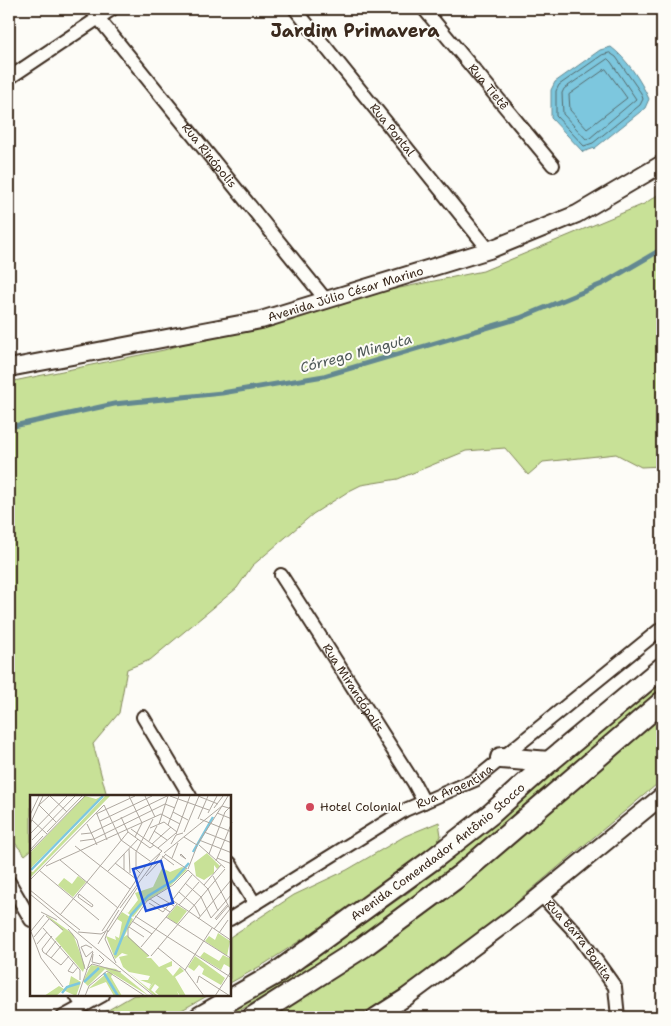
<svg xmlns="http://www.w3.org/2000/svg" width="671" height="1026" viewBox="0 0 671 1026" font-family="'Shantell Sans',sans-serif">
	<rect width="100%" height="100%" fill="#fdfcf7"/>
	<filter id="ink" filterUnits="userSpaceOnUse"><feTurbulence type="fractalNoise" baseFrequency=".02" numOctaves="2"/><feDisplacementMap in="SourceGraphic" scale="10" xChannelSelector="R" yChannelSelector="G"/><feConvolveMatrix kernelMatrix="1 2 1 2 8 2 1 2 1" color-interpolation-filters="sRGB"/></filter>
	<g filter="url(#ink)">
		<g fill="#c8e197" stroke="#82865a">
			<path d="M 662,192 L 662,466 L 641,467 L 616,454 L 543,462 L 528,475 L 505,448 L 466,451 L 398,479 L 361,485 L 349,491 L 313,514 L 252,566 L 237,588 L 150,660 L 127,669 L 119,713 L 93,744 L 107,796 L 31,796 L 31,850 L 25,855 L 9,836 L 9,382 L 164,350 L 302,308 L 483,271 L 644,204 Z"/>
			<path d="M 662,678 L 662,688 L 439,878 L 373,927 L 303,973 L 229,1017 L 213,1017 L 294,971 L 409,892 L 545,780 L 623,709 Z"/>
			<path d="M 662,716 L 662,780 L 520,899 L 518,905 L 407,985 L 358,1017 L 267,1017 C 317,987 367,957 414,922 C 500,858 580,786 662,716 Z"/>
			<path d="M 439,822 L 441,836 L 437,842 L 360,901 L 266,963 L 230,983 L 230,937 L 294,895 L 347,870 L 405,836 Z"/>
			<path d="M 134,995 L 209,995 L 169,1017 L 96,1017 Z"/>
		</g>
		<path fill="#7dc7de" stroke="#638891" d="M 611,47 C 627,59 641,81 649,99 L 645,108 L 595,148 L 583,152 L 551,118 L 551,90 L 555,82 L 600,50 Z"/>
		<g fill="none" stroke-linecap="round" stroke-linejoin="round">
			<g stroke="#55696b" stroke-width="1">
				<path d="M 610,53 L 616,57 L 641,93 L 643,99 L 640,105 L 593,143 L 584,146 L 556,116 L 556,91 L 559,85 L 602,55 Z"/>
				<path d="M 608,59 L 611,62 L 636,99 L 590,138 L 586,139 L 563,114 L 562,93 L 564,89 Z"/>
				<path d="M 606,69 L 627,98 L 587,129 L 570,110 L 569,95 Z"/>
			</g>
			<path stroke="#638891" stroke-width="5" d="M 9,427 L 114,404 L 222,393 L 324,376 L 520,318 L 602,284 L 662,249"/>
			<defs>
				<g id="minor">
					<path id="s1" d="M 91,9 L 326,300"/>
					<path id="s2" d="M 295,9 L 489,250"/>
					<path id="s3" d="M 424,9 L 553,165"/>
					<path d="M 9,78 L 112,9"/>
					<path id="s4" d="M 281,575 L 414,783 L 424,802"/>
					<path d="M 143,717 L 190,796"/>
					<path d="M 230,863 L 255,904"/>
					<path d="M 9,882 L 31,920"/>
					<path id="s5" d="M 541,895 L 578,935 L 615,987 L 618,1017"/>
					<path id="s6" d="M 230,919 L 405,810 L 475,780 L 662,628"/>
					<path d="M 76,995 L 83,1006"/>
					<path d="M 63,1017 L 103,995"/>
				</g>
				<g id="tertiary">
					<path id="s7" d="M 9,368 L 261,320 L 489,250 L 577,214 L 662,164"/>
					<path d="M 375,1017 L 405,998 L 519,913 L 662,796"/>
				</g>
				<g id="primary">
					<path d="M 501,758 L 549,762"/>
					<path id="s8" d="M 200,1017 L 275,974 L 432,860 L 491,814 L 549,762 L 662,668"/>
					<path d="M 253,1017 L 363,947 L 459,876 L 662,702"/>
				</g>
			</defs>
			<use href="#minor" stroke="#3b2a1e" stroke-width="16"/>
			<use href="#tertiary" stroke="#3b2a1e" stroke-width="20"/>
			<use href="#primary" stroke="#3b2a1e" stroke-width="24"/>
			<use href="#minor" stroke="#fdfcf7" stroke-width="12"/>
			<use href="#tertiary" stroke="#fdfcf7" stroke-width="16"/>
			<use href="#primary" stroke="#fdfcf7" stroke-width="20"/>
		</g>
	</g>
	<circle fill="#d1495b" stroke="#fdfcf7" stroke-width="2" cx="310" cy="807" r="5"/>
	<g text-anchor="middle" stroke-width="4" stroke-linejoin="round" paint-order="stroke">
		<g font-size="12" fill="#3b2a1e" stroke="#fdfcf7">
			<text dy="4" stroke="none"><textPath href="#s3" startOffset="101">Rua Tietê</textPath></text>
			<text dy="4" stroke="none"><textPath href="#s2" startOffset="155">Rua Pontal</textPath></text>
			<text dy="4" stroke="none"><textPath href="#s1" startOffset="188">Rua Rinópolis</textPath></text>
			<text dy="4" stroke="none"><textPath href="#s7" startOffset="345">Avenida Júlio César Marino</textPath></text>
			<text dy="4" stroke="none"><textPath href="#s4" startOffset="134">Rua Mirandópolis</textPath></text>
			<text dy="4" stroke="none"><textPath href="#s6" startOffset="261">Rua Argentina</textPath></text>
			<text dy="4" stroke="none"><textPath href="#s8" startOffset="290">Avenida Comendador Antônio Stocco</textPath></text>
			<text dy="4" stroke="none"><textPath href="#s5" startOffset="59">Rua Barra Bonita</textPath></text>
		</g>
		<g font-size="12" fill="#3b2a1e" stroke="#fdfcf7" text-anchor="start">
			<text x="320" y="811">Hotel Colonial</text>
		</g>
		<g font-size="14" font-style="italic" fill="#4f5958" stroke="#fdfcf7">
			<text transform="translate(356 353) rotate(-15)" y="5">Córrego Minguta</text>
		</g>
		<g font-size="18" font-weight="bold" fill="#3b2a1e" stroke="#fdfcf7">
			<text x="355" y="37">Jardim Primavera</text>
		</g>
	</g>
	<g transform="translate(30 795)">
		<rect width="201" height="201" fill="#fdfcf7"/>
		<path d="M 55,1 L 66,4 L 72,1 L 0,74 L 0,58 ZM 75,1 L 80,1 L 0,83 L 0,76 L 3,77 ZM 177,58 L 190,71 L 187,74 L 184,70 L 184,78 L 174,85 L 166,81 L 164,68 ZM 152,72 L 157,75 L 140,91 L 115,107 L 103,122 L 95,116 L 98,118 L 108,105 L 105,98 L 123,92 L 132,73 L 140,77 ZM 48,81 L 56,87 L 43,102 L 28,90 L 34,83 L 42,89 ZM 147,110 L 157,116 L 147,129 L 137,122 ZM 92,117 L 103,124 L 94,142 L 97,140 L 119,161 L 116,163 L 121,163 L 129,172 L 142,166 L 142,171 L 136,173 L 143,181 L 150,172 L 154,176 L 145,182 L 156,201 L 150,201 L 147,196 L 149,201 L 130,201 L 125,197 L 129,192 L 125,189 L 121,195 L 128,201 L 125,201 L 99,178 L 119,194 L 124,187 L 119,193 L 121,189 L 110,185 L 118,185 L 120,181 L 99,177 L 93,172 L 89,162 L 98,160 L 92,158 L 85,164 L 76,141 L 86,145 L 85,141 L 89,143 L 92,127 L 87,124 ZM 15,119 L 43,139 L 55,171 L 53,177 L 25,144 L 33,136 ZM 188,138 L 200,146 L 197,161 L 175,146 L 179,141 L 185,145 ZM 174,157 L 189,166 L 193,160 L 199,163 L 201,160 L 201,173 L 194,169 L 191,175 L 170,162 ZM 165,161 L 195,183 L 191,190 L 172,179 L 174,174 L 169,170 L 164,176 L 158,172 ZM 61,170 L 86,174 L 119,201 L 75,174 L 58,191 L 53,186 ZM 78,177 L 83,178 L 81,182 L 92,201 L 84,201 L 76,187 L 58,194 ZM 41,181 L 51,187 L 46,201 L 33,195 L 26,201 L 14,201 L 29,191 L 34,194 L 39,190 Z" fill="#c8e197"/>
		<path fill="none" stroke="#7dc7de" stroke-width="2.5" d="M 163,57 L 183,22M 1,75 L 73,1M 85,160 L 101,120 L 118,101 L 144,85 L 159,68M 74,178 L 88,201M 54,187 L 69,173M 32,198 L 37,192 L 50,188"/>
		<path fill="none" stroke="#afa8a0" stroke-width="1" d="M 19,1 L 9,10 L 26,27M 20,1 L 37,17M 99,1 L 112,28 L 105,42M 115,1 L 125,22M 140,1 L 179,15M 168,1 L 188,9M 74,10 L 91,45 L 120,66M 184,13 L 193,1M 143,17 L 158,25M 178,18 L 187,1M 187,18 L 202,24M 66,19 L 105,1M 67,19 L 77,45M 0,20 L 9,1M 91,22 L 98,37 L 120,53 L 124,50M 168,24 L 178,1M 170,24 L 202,37M 2,25 L 17,39M 70,26 L 122,1M 0,29 L 13,1M 57,29 L 67,50M 129,29 L 138,1M 138,30 L 149,1M 120,33 L 134,27 L 147,37M 101,34 L 132,56M 124,36 L 137,45M 17,37 L 52,1M 154,37 L 169,1M 174,37 L 202,48M 0,39 L 37,1M 51,39 L 61,38 L 137,1M 146,39 L 160,1M 154,42 L 167,50M 2,45 L 45,1M 169,45 L 202,58M 50,46 L 64,44 L 135,9 L 145,13M 119,46 L 127,31M 122,49 L 141,32M 141,49 L 146,40 L 153,38M 167,50 L 192,11 L 202,14M 169,50 L 195,73M 45,51 L 100,94M 128,53 L 146,38M 99,54 L 100,78M 0,55 L 13,41M 0,57 L 55,1M 134,58 L 192,11 L 198,1M 135,59 L 157,74M 151,59 L 156,64 L 150,60 ZM 179,59 L 195,17 L 202,10M 132,61 L 144,70M 142,63 L 148,48M 187,63 L 202,69M 30,65 L 88,113M 186,66 L 202,27M 85,68 L 106,84M 16,71 L 131,19 L 150,29M 158,74 L 167,51M 9,75 L 69,125M 94,75 L 94,59M 158,75 L 178,94 L 188,116M 78,76 L 108,44M 110,78 L 106,74 L 106,57 L 123,24M 116,81 L 136,59M 183,81 L 200,114M 0,85 L 74,10M 155,88 L 171,102 L 181,123M 174,90 L 191,70M 0,95 L 22,113M 149,97 L 165,111 L 170,121M 0,99 L 124,201M 49,99 L 63,110 L 62,112 L 48,102 ZM 126,100 L 144,111M 120,104 L 140,117M 142,105 L 202,146M 119,108 L 133,117 L 162,80M 149,110 L 169,87M 22,113 L 50,135M 90,113 L 130,59M 11,117 L 27,125M 30,120 L 98,37M 16,121 L 33,135M 105,121 L 202,183M 136,122 L 202,164M 181,123 L 202,99M 168,124 L 202,84M 185,124 L 198,109M 186,125 L 198,111M 102,126 L 122,139M 99,132 L 114,142M 13,133 L 50,175 L 50,185M 0,134 L 11,163 L 33,192M 38,134 L 47,145 L 55,174M 184,134 L 200,114M 78,135 L 75,144 L 86,168M 1,136 L 14,120M 72,136 L 115,72 L 132,56M 48,137 L 71,139 L 76,136M 78,137 L 107,93M 189,138 L 198,125M 22,141 L 12,154 L 13,157 L 31,170 L 39,161M 4,142 L 19,124M 7,149 L 17,137M 68,149 L 89,115M 111,152 L 147,109M 62,153 L 56,150 L 51,152 L 56,162 L 63,156M 128,153 L 155,175 L 174,201M 16,159 L 26,146M 63,159 L 62,167 L 70,169 L 74,165 L 69,160M 119,161 L 98,142 L 98,133 L 117,106 L 143,90 L 158,75M 121,161 L 195,74M 21,163 L 31,151M 44,167 L 38,176 L 43,178 L 48,172M 56,175 L 62,169 L 91,177M 155,175 L 182,133M 167,188 L 169,181 L 200,201M 48,201 L 63,157M 55,201 L 59,191 L 77,176 L 115,201M 185,201 L 202,175"/>
		<path fill="#1d4ed8" fill-opacity="0.15" stroke="#1d4ed8" stroke-width="2.5" d="M 131,66 L 143,108 L 116,116 L 103,74 Z"/>
		<rect width="201" height="201" fill="none" stroke="#3b2a1e" stroke-width="2.5"/>
	</g>
	<rect width="671" height="1026" fill="none" stroke="#fdfcf7" stroke-width="30"/>
	<rect x="15" y="15" width="641" height="996" fill="none" stroke="#3b2a1e" stroke-width="2" filter="url(#ink)"/>
</svg>
